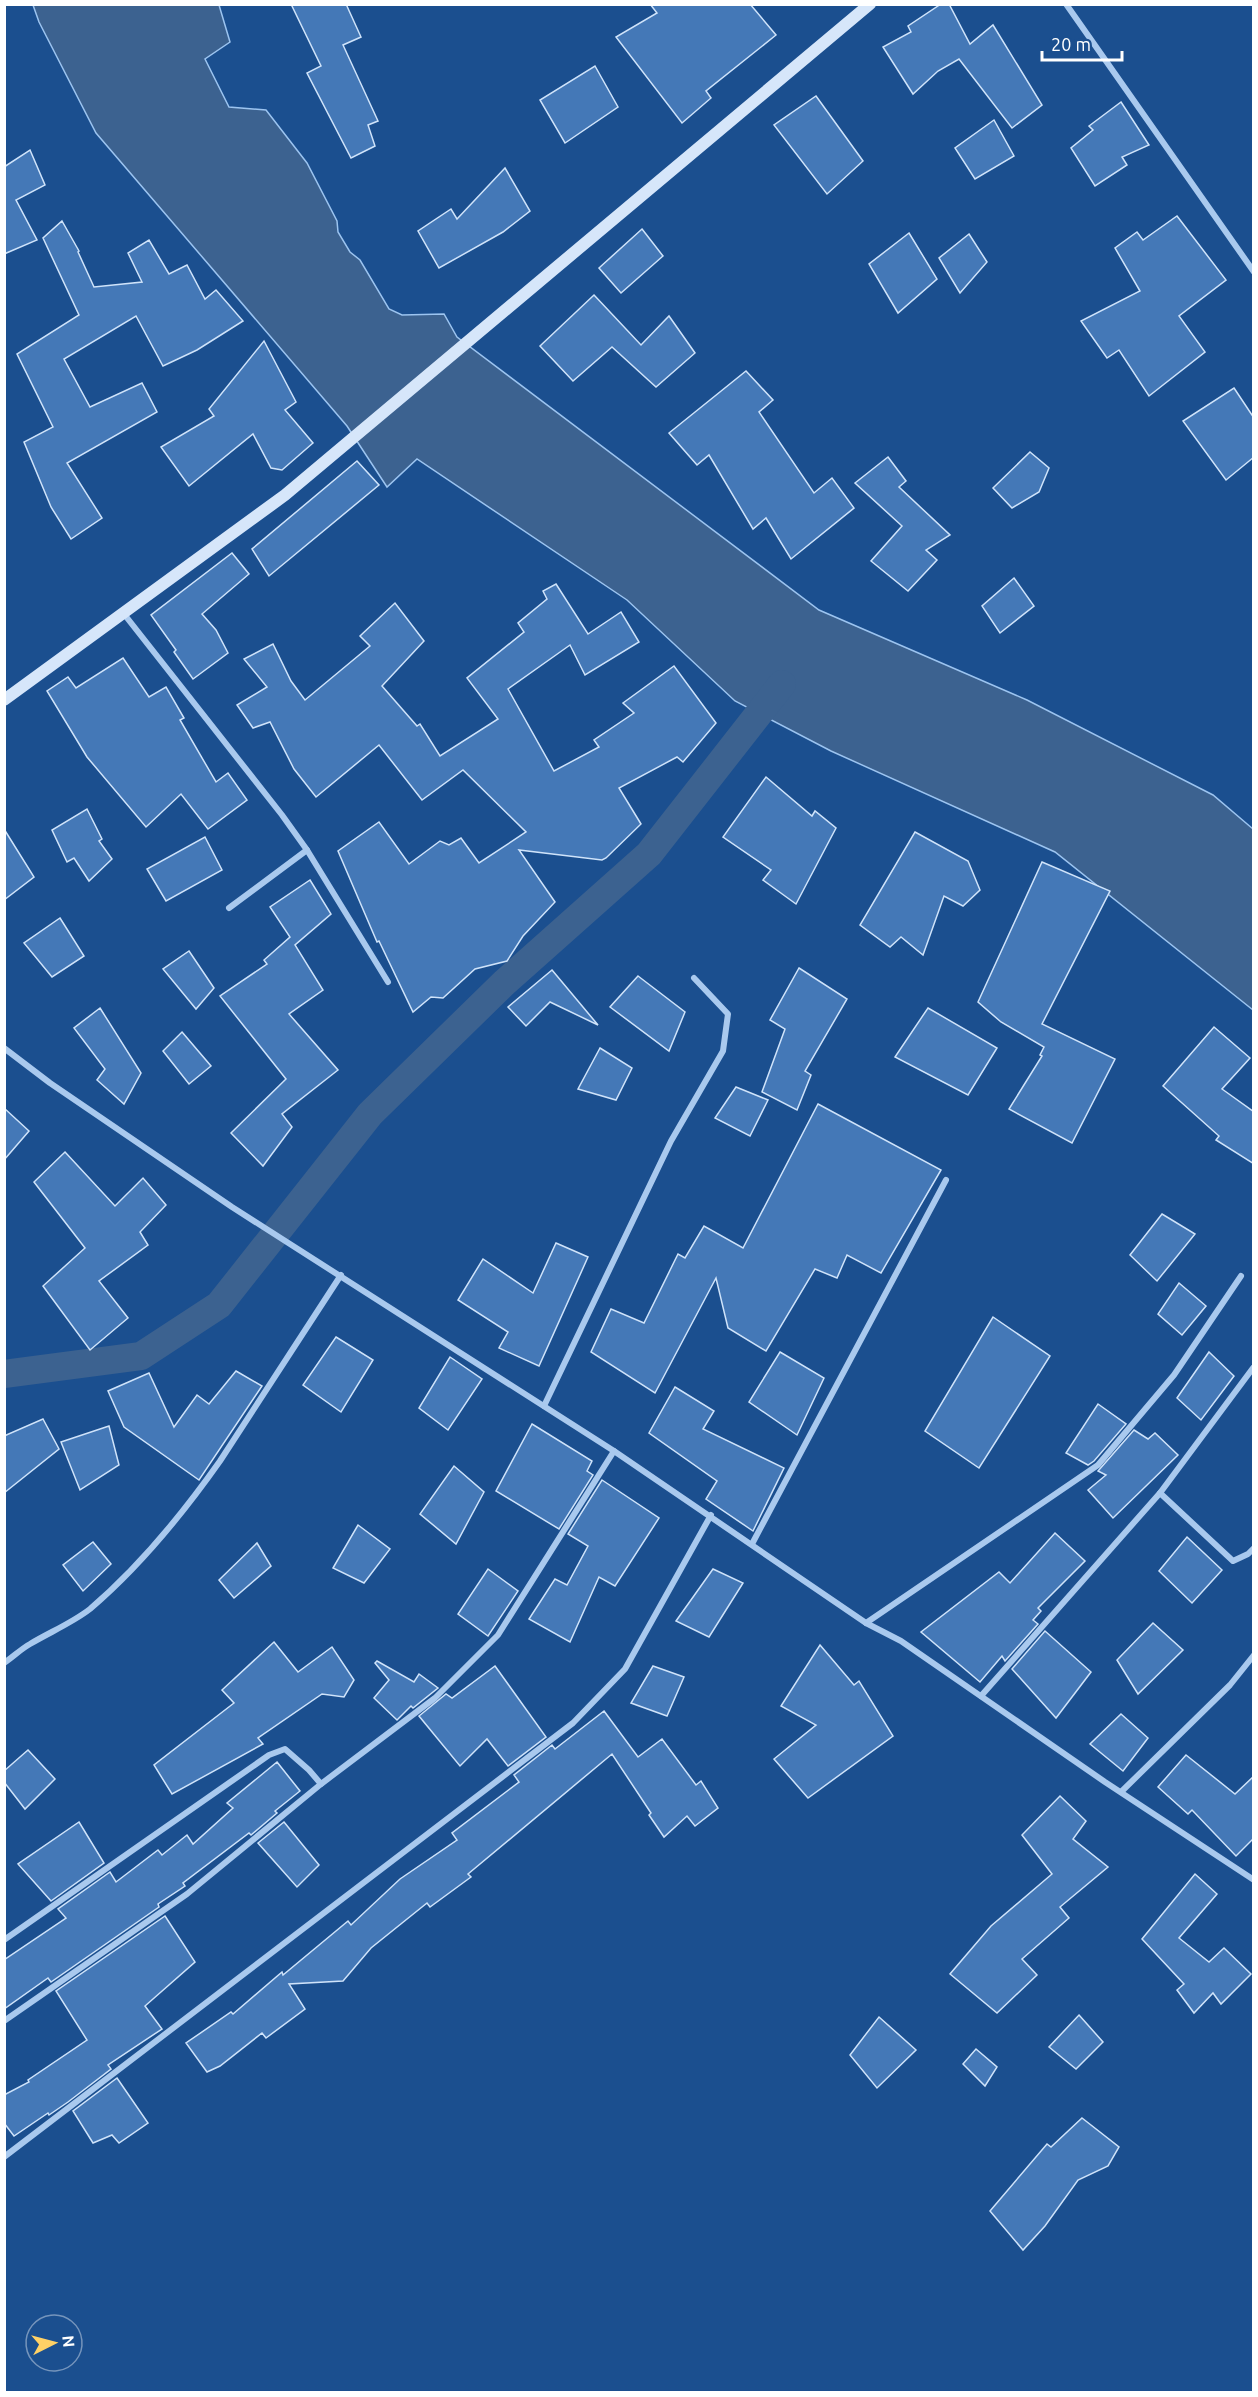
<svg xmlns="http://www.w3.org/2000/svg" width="1258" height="2397" viewBox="0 0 1258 2397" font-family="Ubuntu,sans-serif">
	<rect width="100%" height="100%" fill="#1b4f8f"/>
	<path fill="#3c6290" stroke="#9cc4f0" stroke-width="1.5" d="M 33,5 L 219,5 L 230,42 L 205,59 L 229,107 L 266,110 L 307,163 L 337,221 L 338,232 L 350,252 L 360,260 L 389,309 L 402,315 L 444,314 L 457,337 L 819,610 L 1027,700 L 1213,795 L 1253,829 L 1253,1010 L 1055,852 L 831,751 L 735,701 L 627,600 L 417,459 L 387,487 L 347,426 L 96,133 L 39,22 Z"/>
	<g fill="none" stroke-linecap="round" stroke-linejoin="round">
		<path stroke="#3c6290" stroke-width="28" d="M 4,1374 L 141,1356 L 219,1305 L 370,1114 L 504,983 L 649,854 L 782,684"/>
	</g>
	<g fill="#4478b7" stroke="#cfe3fa" stroke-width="1.5">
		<path d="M 291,4 L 346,4 L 361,37 L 343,45 L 378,121 L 368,125 L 375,146 L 351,158 L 307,73 L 321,66 Z"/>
		<path d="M 650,4 L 750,4 L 776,35 L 706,91 L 711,98 L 682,123 L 616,37 L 657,13 Z"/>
		<path d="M 941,4 L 949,4 L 970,44 L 993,25 L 1042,105 L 1012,128 L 959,59 L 938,71 L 913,94 L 883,47 L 911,32 L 908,26 Z"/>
		<path d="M 595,66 L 618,107 L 565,143 L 540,100 Z"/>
		<path d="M 816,96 L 863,161 L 827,194 L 774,125 Z"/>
		<path d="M 1121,102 L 1149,145 L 1122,157 L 1127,165 L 1095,186 L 1071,148 L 1093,130 L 1089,126 Z"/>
		<path d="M 994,120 L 1014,156 L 975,179 L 955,148 Z"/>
		<path d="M 30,150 L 45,185 L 16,200 L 37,240 L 4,254 L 4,167 Z"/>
		<path d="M 505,168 L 530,211 L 503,232 L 439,268 L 418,231 L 451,209 L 457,219 Z"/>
		<path d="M 1177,216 L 1226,280 L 1179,316 L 1205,352 L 1149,396 L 1119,350 L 1107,358 L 1081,321 L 1140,291 L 1115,248 L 1137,232 L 1143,240 Z"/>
		<path d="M 62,221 L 79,251 L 78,252 L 94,287 L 142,282 L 128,253 L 149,240 L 169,274 L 187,265 L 205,299 L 216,290 L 243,321 L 197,350 L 163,366 L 136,316 L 64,359 L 90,407 L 142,383 L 157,412 L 67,463 L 102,518 L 71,539 L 51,507 L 24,442 L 53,427 L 17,354 L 79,315 L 43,238 Z"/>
		<path d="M 642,229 L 663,256 L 621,293 L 599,268 Z"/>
		<path d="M 909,233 L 937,279 L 898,313 L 869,264 Z"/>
		<path d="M 969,234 L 987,262 L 960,293 L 939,258 Z"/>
		<path d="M 594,295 L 641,345 L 669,316 L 695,353 L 656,387 L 612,347 L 573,381 L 540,346 Z"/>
		<path d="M 264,341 L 296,402 L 285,410 L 313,443 L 282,470 L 271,468 L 253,434 L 189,486 L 161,447 L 214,416 L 209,409 Z"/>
		<path d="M 746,371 L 773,400 L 759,412 L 814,493 L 832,478 L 854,508 L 791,559 L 766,518 L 753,529 L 709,455 L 697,465 L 669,433 Z"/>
		<path d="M 1234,388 L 1254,418 L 1254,457 L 1226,480 L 1183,421 Z"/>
		<path d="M 1030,452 L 1049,468 L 1039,492 L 1012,508 L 993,488 Z"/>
		<path d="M 888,457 L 906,481 L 899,487 L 950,535 L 926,550 L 937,560 L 908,591 L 871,561 L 902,526 L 855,483 Z"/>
		<path d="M 357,461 L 379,485 L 269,576 L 252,549 Z"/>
		<path d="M 232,553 L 249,574 L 202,614 L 216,630 L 228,653 L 193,679 L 174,652 L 176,650 L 151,615 Z"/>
		<path d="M 1014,578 L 1034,606 L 1000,633 L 982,606 Z"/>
		<path d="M 556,584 L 588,634 L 621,612 L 639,642 L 585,675 L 570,645 L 508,689 L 554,771 L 599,747 L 594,740 L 634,713 L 623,703 L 674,666 L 716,723 L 683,762 L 677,757 L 619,788 L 641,824 L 606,858 L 602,860 L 519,850 L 555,902 L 523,936 L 507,961 L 475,969 L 443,998 L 431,997 L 413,1012 L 379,941 L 377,942 L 338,851 L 379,822 L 409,864 L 440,841 L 449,845 L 461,838 L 479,863 L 526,832 L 463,770 L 422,800 L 379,745 L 316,797 L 294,769 L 270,722 L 253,728 L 237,705 L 267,687 L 244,659 L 273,644 L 291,681 L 305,700 L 370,646 L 360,636 L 395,603 L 424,641 L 382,686 L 417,726 L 420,724 L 440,756 L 498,719 L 467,678 L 524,632 L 518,623 L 547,599 L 543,591 Z"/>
		<path d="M 123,658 L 149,697 L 166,687 L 184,718 L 180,720 L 216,782 L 228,773 L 247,800 L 208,829 L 181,794 L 146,827 L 87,757 L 47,691 L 68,677 L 76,688 Z"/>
		<path d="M 766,777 L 812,816 L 815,811 L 836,828 L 796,904 L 763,880 L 771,870 L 723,837 Z"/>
		<path d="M 87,809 L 102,839 L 99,841 L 112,859 L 89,881 L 74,858 L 67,862 L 52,830 Z"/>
		<path d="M 4,829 L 34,877 L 4,900 Z"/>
		<path d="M 915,832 L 968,861 L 980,890 L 963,906 L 944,896 L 923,955 L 901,937 L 890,947 L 860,925 Z"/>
		<path d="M 205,837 L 222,870 L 166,901 L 147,869 Z"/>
		<path d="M 1042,862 L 1110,891 L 1042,1024 L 1115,1059 L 1072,1143 L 1009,1109 L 1042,1056 L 1040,1055 L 1044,1047 L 1001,1022 L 978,1002 Z"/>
		<path d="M 310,880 L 331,914 L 295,945 L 323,990 L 289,1014 L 338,1070 L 282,1114 L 292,1127 L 263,1166 L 231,1133 L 286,1079 L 220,996 L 267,964 L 264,960 L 290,937 L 270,907 Z"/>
		<path d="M 60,918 L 84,956 L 52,977 L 24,943 Z"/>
		<path d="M 189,951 L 214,988 L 196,1009 L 163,969 Z"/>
		<path d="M 799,968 L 847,999 L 805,1071 L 811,1075 L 797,1110 L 762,1092 L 785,1029 L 770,1020 Z"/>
		<path d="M 552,970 L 598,1025 L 550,1002 L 526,1026 L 508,1007 Z"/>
		<path d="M 638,976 L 685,1012 L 669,1051 L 610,1007 Z"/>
		<path d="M 100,1008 L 141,1073 L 124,1104 L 97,1080 L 105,1069 L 74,1028 Z"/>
		<path d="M 928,1008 L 997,1048 L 968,1095 L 895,1057 Z"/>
		<path d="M 1214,1027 L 1250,1058 L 1222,1089 L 1254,1112 L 1254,1164 L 1216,1140 L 1219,1136 L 1163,1086 Z"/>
		<path d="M 182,1032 L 211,1066 L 189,1084 L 163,1051 Z"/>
		<path d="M 600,1048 L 632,1068 L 616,1100 L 578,1089 Z"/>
		<path d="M 736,1087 L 768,1100 L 750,1136 L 715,1118 Z"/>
		<path d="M 818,1104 L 941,1170 L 881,1273 L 847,1255 L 837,1278 L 815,1269 L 766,1351 L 728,1328 L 716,1278 L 655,1393 L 591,1352 L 611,1309 L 644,1323 L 678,1254 L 685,1258 L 704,1226 L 743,1248 Z"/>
		<path d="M 4,1108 L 29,1131 L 4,1160 Z"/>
		<path d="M 65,1152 L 115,1206 L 143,1178 L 166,1205 L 140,1232 L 148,1245 L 99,1281 L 128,1318 L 90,1350 L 43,1286 L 85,1248 L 34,1182 Z"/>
		<path d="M 1162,1214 L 1195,1234 L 1157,1281 L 1130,1255 Z"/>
		<path d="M 556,1243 L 588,1257 L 539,1366 L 499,1348 L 508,1332 L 458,1300 L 483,1259 L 533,1293 Z"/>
		<path d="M 1179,1283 L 1206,1306 L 1182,1335 L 1158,1314 Z"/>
		<path d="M 993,1317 L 1050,1356 L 979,1468 L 925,1431 Z"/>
		<path d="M 336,1337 L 373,1360 L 341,1412 L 303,1385 Z"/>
		<path d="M 780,1352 L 824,1378 L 797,1435 L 749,1402 Z"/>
		<path d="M 1209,1352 L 1234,1376 L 1201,1420 L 1177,1398 Z"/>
		<path d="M 450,1357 L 482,1379 L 448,1430 L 419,1408 Z"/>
		<path d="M 236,1371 L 262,1386 L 199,1480 L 124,1427 L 108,1391 L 149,1373 L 174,1427 L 197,1395 L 209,1404 Z"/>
		<path d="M 675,1387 L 714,1411 L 703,1429 L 784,1468 L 753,1531 L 706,1499 L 717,1481 L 649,1433 Z"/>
		<path d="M 1098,1404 L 1126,1424 L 1094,1461 L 1088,1465 L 1066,1453 Z"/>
		<path d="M 43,1419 L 59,1449 L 4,1493 L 4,1436 Z"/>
		<path d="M 532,1424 L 592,1461 L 587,1471 L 593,1475 L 559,1529 L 496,1491 Z"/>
		<path d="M 109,1426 L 119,1465 L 80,1490 L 61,1442 Z"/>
		<path d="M 1134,1430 L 1148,1439 L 1155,1433 L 1178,1455 L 1113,1518 L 1088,1490 L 1106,1475 L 1098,1471 Z"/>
		<path d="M 454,1466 L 484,1492 L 456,1544 L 420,1514 Z"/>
		<path d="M 602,1480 L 659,1518 L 615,1586 L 599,1577 L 570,1642 L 529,1619 L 555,1579 L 567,1585 L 588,1546 L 568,1534 Z"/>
		<path d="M 358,1525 L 390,1549 L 364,1583 L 333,1568 Z"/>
		<path d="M 1055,1533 L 1085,1561 L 1038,1608 L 1041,1611 L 1033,1620 L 1038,1624 L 1005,1661 L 1002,1656 L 980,1682 L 921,1632 L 999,1572 L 1010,1583 Z"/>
		<path d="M 1187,1537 L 1222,1570 L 1192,1603 L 1159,1571 Z"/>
		<path d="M 93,1542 L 111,1564 L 83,1591 L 63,1565 Z"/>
		<path d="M 257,1543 L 271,1566 L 234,1598 L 219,1580 Z"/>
		<path d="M 488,1569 L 518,1591 L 488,1636 L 458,1614 Z"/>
		<path d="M 713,1569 L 743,1583 L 709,1637 L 676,1621 Z"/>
		<path d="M 1153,1623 L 1183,1650 L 1138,1694 L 1117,1660 Z"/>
		<path d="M 1045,1631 L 1091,1672 L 1056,1718 L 1012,1669 Z"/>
		<path d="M 274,1642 L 298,1672 L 332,1647 L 354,1680 L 344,1697 L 322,1694 L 258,1738 L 263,1744 L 172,1794 L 154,1765 L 234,1703 L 222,1690 Z"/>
		<path d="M 820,1645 L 854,1685 L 859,1681 L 893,1736 L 808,1798 L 774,1759 L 816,1725 L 781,1706 Z"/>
		<path d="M 377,1661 L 414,1682 L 419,1674 L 438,1688 L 413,1708 L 411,1706 L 397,1720 L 374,1698 L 389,1680 L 375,1663 Z"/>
		<path d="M 495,1666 L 546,1737 L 508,1766 L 487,1739 L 460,1766 L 419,1716 L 446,1694 L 452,1698 Z"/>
		<path d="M 653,1666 L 684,1677 L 667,1716 L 631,1703 Z"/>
		<path d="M 604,1711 L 638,1757 L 662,1739 L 696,1785 L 701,1781 L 718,1808 L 695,1826 L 687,1816 L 664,1837 L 649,1815 L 651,1813 L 612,1754 L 468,1874 L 471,1877 L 430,1907 L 427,1903 L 371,1948 L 343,1981 L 289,1984 L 305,2009 L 266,2038 L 262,2033 L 220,2066 L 207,2072 L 186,2043 L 231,2012 L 233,2014 L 282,1972 L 283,1975 L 348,1921 L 351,1925 L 400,1879 L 457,1840 L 452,1833 L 519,1782 L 514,1775 L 552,1745 L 555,1749 Z"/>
		<path d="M 1121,1714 L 1148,1738 L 1123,1771 L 1090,1744 Z"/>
		<path d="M 28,1750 L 55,1779 L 25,1809 L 4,1782 L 4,1771 Z"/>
		<path d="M 1186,1755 L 1235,1794 L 1254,1776 L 1254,1838 L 1236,1856 L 1192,1810 L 1188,1814 L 1158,1787 Z"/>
		<path d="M 277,1762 L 300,1791 L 275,1811 L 277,1813 L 251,1835 L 249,1833 L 183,1883 L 185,1886 L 158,1904 L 159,1907 L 51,1982 L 48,1978 L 4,2009 L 4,1960 L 66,1918 L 58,1909 L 110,1872 L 116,1882 L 158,1850 L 162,1855 L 187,1835 L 193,1844 L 233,1808 L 227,1803 Z"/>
		<path d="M 1060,1796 L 1086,1821 L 1073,1839 L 1108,1867 L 1060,1907 L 1069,1918 L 1022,1959 L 1037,1975 L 997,2013 L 950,1974 L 991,1926 L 1052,1874 L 1022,1835 Z"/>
		<path d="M 79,1822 L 104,1863 L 51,1901 L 18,1864 Z"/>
		<path d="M 284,1822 L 319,1865 L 297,1887 L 258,1843 Z"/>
		<path d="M 1195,1874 L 1217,1894 L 1179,1938 L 1209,1962 L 1224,1948 L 1251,1974 L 1221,2004 L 1213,1993 L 1194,2013 L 1177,1990 L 1184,1984 L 1142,1939 Z"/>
		<path d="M 165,1916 L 195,1962 L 145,2006 L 162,2029 L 108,2065 L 111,2069 L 68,2102 L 49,2115 L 48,2113 L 14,2136 L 4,2123 L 4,2095 L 29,2082 L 28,2080 L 87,2040 L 56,1991 Z"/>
		<path d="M 1079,2015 L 1103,2042 L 1076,2069 L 1049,2047 Z"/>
		<path d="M 879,2017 L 916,2050 L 877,2088 L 850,2055 Z"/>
		<path d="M 976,2049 L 997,2067 L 985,2086 L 963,2064 Z"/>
		<path d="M 117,2078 L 148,2123 L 119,2143 L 112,2135 L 93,2143 L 73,2111 Z"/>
		<path d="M 1082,2118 L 1119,2147 L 1108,2166 L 1078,2180 L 1045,2226 L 1023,2250 L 990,2211 L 1047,2144 L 1051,2147 Z"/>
	</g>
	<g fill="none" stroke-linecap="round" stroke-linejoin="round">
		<g stroke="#a9c9ee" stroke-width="6">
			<path d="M 1066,4 L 1254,272"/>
			<path d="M 124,614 L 282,815 L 307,850 L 388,982"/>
			<path d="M 229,908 L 307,850"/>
			<path d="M 4,1048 L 50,1083 L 232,1207 L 614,1451 L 866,1623 L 901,1641 L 1105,1782 L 1254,1880"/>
			<path d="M 544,1406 L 671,1141 L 723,1051 L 728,1014 L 694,978"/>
			<path d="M 1160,1493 L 1233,1561 L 1248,1554 L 1254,1548"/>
			<path d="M 752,1544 L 946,1180"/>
			<path d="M 866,1623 L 1098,1465 L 1174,1375 L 1241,1276"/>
			<path d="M 4,1663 C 13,1657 21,1649 30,1644 C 50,1632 72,1623 90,1609 C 138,1568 184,1512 220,1461 L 341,1275"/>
			<path d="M 981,1696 L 1160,1493 L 1253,1368"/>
			<path d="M 1121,1792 L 1230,1685 L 1254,1655"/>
			<path d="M 4,1940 L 269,1755 L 285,1749 L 309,1770 L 321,1784"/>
			<path d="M 4,2021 L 187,1894 L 321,1784 L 435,1698 L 498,1635 L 614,1451"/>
			<path d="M 4,2157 L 573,1723 L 625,1669 L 711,1515"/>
		</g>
		<path stroke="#d6e6fa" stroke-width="12" d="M 4,700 L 285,495 L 870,4"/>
	</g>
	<rect width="1258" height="2397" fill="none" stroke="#ffffff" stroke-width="12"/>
	<g transform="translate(54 2343) rotate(84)"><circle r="28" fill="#1b4f8f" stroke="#7695bc" stroke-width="1.5"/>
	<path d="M0-4.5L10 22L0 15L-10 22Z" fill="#ffd166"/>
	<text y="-9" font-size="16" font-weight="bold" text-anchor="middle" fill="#ffffff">N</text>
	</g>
	<path d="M1042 51v9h80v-9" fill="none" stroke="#ffffff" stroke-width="3"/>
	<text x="1051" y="51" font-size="18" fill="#ffffff" stroke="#1b4f8f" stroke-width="4.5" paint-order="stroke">20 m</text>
</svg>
